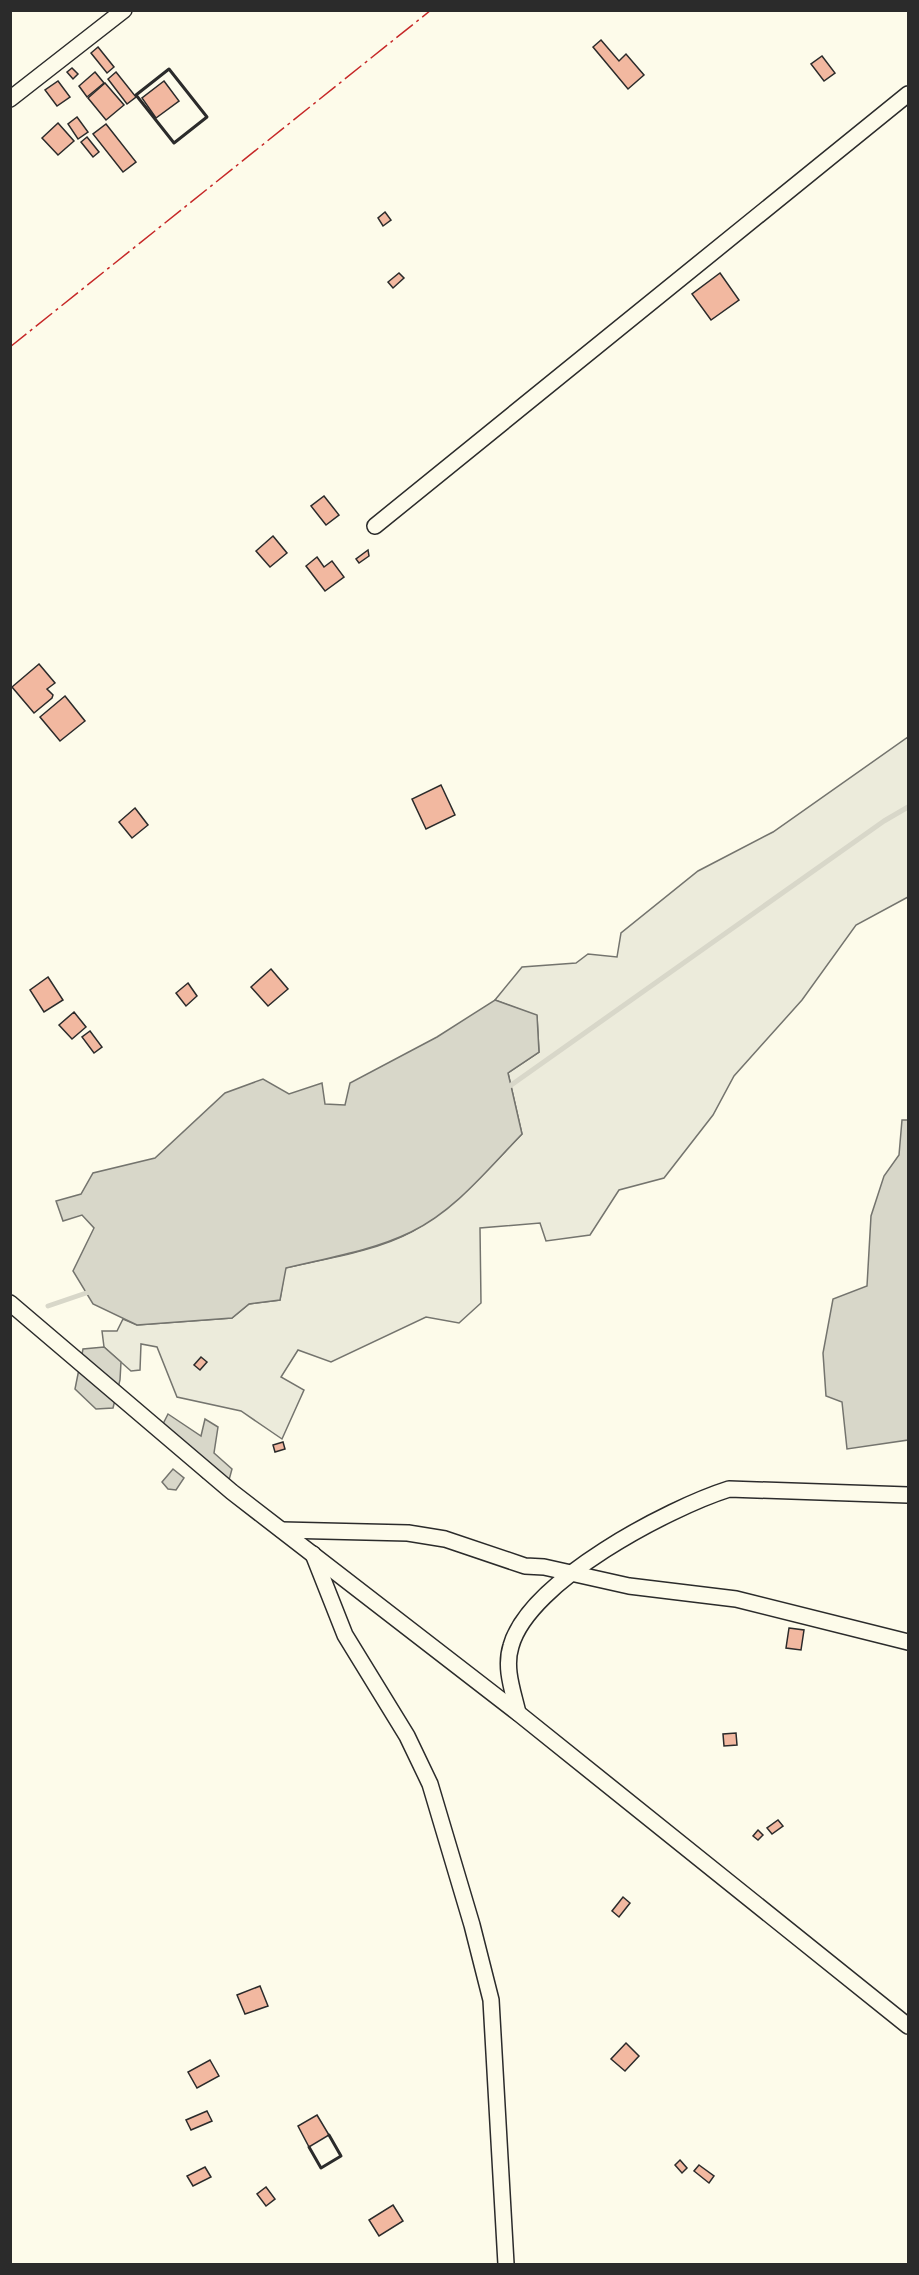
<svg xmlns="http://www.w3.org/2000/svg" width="919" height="2275" viewBox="0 0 919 2275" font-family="Poppins,sans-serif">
	<rect width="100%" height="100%" fill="#fdfbea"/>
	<path fill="#ecebdb" stroke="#74746e" stroke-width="1.5" d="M 908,737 L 908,897 L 856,925 L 802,1000 L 734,1076 L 713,1115 L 664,1178 L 619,1190 L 590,1235 L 546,1241 L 540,1223 L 480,1228 L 481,1303 L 459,1323 L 426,1317 L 331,1362 L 298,1350 L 281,1377 L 304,1390 L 282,1439 L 241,1411 L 177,1397 L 157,1347 L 141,1344 L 140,1370 L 131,1371 L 104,1347 L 102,1331 L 117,1331 L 123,1319 L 137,1325 L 232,1318 L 249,1304 L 280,1300 L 285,1268 C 325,1259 377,1251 413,1231 C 456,1207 488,1169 522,1134 L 508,1073 L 539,1052 L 537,1016 L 495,1000 L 522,967 L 576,963 L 588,954 L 617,957 L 621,933 L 698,871 L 773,832 Z"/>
	<g fill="#d8d7c9" stroke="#74746e" stroke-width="1.5">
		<path d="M 495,1000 L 537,1015 L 539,1052 L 508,1073 L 522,1134 C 488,1169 455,1211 411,1232 C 372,1251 327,1258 286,1268 L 280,1300 L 249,1304 L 232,1318 L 137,1325 L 93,1304 L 73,1271 L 94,1228 L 82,1215 L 63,1221 L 56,1201 L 81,1194 L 93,1173 L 155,1158 L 225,1093 L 263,1079 L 289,1094 L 322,1083 L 325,1104 L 345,1105 L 350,1083 L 437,1037 Z"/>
		<path d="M 902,1120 L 908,1120 L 908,1440 L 847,1449 L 842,1402 L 826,1396 L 823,1353 L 833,1299 L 867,1286 L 871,1216 L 884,1176 L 899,1155 Z"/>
		<path d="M 104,1347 L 121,1362 L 120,1380 L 113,1408 L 96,1409 L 75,1389 L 83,1349 Z"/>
		<path d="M 168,1414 L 201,1436 L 205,1419 L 218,1427 L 214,1453 L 232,1469 L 229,1480 L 203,1478 L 180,1454 L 163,1424 Z"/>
		<path d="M 173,1469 L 184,1478 L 176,1490 L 168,1489 L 162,1482 Z"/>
	</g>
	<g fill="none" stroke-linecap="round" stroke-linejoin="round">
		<g stroke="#d8d7c9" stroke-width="5">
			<path d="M 507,1088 L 884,821 L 908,807"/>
			<path d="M 48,1306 L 92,1291"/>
		</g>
	</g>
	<g fill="#f2b8a0" stroke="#2b2b2b" stroke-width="1.5">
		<path d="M 601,40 L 619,61 L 626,54 L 644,75 L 628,89 L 593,47 Z"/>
		<path d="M 98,47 L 114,67 L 107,73 L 91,53 Z"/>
		<path d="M 822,56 L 835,73 L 824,81 L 811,64 Z"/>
		<path d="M 72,68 L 78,74 L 73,79 L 67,72 Z"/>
		<path d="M 95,72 L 104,83 L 87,97 L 79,86 Z"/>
		<path d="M 116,72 L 136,97 L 127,104 L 108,79 Z"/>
		<path d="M 58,81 L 70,97 L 57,106 L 45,90 Z"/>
		<path d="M 164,81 L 179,101 L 156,118 L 142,98 Z"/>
		<path d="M 105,83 L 124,105 L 106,120 L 88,98 Z"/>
		<path d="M 77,117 L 88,132 L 78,139 L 68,124 Z"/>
		<path d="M 58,123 L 74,141 L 58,155 L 42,138 Z"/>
		<path d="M 106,124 L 136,162 L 123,172 L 93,134 Z"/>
		<path d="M 87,137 L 99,152 L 93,157 L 81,142 Z"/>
		<path d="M 385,212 L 391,220 L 383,226 L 378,218 Z"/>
		<path d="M 399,273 L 404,278 L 393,288 L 388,282 Z"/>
		<path d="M 720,273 L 739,300 L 711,320 L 692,294 Z"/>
		<path d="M 324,496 L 339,515 L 326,525 L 311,506 Z"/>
		<path d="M 273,536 L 287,553 L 270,567 L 256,551 Z"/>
		<path d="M 368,550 L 369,556 L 359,563 L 356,559 Z"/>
		<path d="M 317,557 L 324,567 L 332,561 L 344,577 L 325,591 L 306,566 Z"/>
		<path d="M 39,664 L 55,683 L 47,689 L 53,695 L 52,698 L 34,713 L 12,687 Z"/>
		<path d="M 65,696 L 85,721 L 60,741 L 40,717 Z"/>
		<path d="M 441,785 L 455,815 L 426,829 L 412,799 Z"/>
		<path d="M 135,808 L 148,825 L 132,838 L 119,822 Z"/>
		<path d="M 271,969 L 288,989 L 268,1006 L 251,987 Z"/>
		<path d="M 48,977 L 63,1000 L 44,1012 L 30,990 Z"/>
		<path d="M 188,983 L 197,996 L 186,1006 L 176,993 Z"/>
		<path d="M 74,1012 L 86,1027 L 72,1039 L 59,1025 Z"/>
		<path d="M 90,1031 L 102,1047 L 94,1053 L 82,1037 Z"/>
		<path d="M 201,1357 L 207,1362 L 200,1370 L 194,1365 Z"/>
		<path d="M 283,1442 L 285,1449 L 275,1452 L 273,1445 Z"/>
		<path d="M 789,1628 L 804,1630 L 801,1650 L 786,1648 Z"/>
		<path d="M 736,1733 L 737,1745 L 724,1746 L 723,1734 Z"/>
		<path d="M 778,1820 L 783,1826 L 772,1834 L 767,1828 Z"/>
		<path d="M 758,1830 L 763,1835 L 758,1840 L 753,1836 Z"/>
		<path d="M 623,1897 L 630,1903 L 619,1917 L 612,1911 Z"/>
		<path d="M 260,1986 L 268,2006 L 245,2014 L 237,1995 Z"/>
		<path d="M 626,2043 L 639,2056 L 625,2071 L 611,2059 Z"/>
		<path d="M 210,2060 L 219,2076 L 197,2088 L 188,2072 Z"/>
		<path d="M 207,2111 L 212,2121 L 191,2130 L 186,2120 Z"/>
		<path d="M 317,2115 L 329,2135 L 309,2147 L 298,2126 Z"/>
		<path d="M 680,2160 L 687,2168 L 682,2173 L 675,2165 Z"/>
		<path d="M 699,2165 L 714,2176 L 709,2183 L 694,2171 Z"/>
		<path d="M 205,2167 L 211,2177 L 193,2186 L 187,2176 Z"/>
		<path d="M 266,2187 L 275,2199 L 266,2206 L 257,2194 Z"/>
		<path d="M 393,2205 L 403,2221 L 379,2236 L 369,2220 Z"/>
	</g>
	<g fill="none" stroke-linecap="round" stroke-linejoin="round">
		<defs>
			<g id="minor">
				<path d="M 10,99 L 124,10"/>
				<path d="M 375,526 L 908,94"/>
				<path d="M 10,1303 L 232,1492 L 518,1713 L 908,2026"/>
				<path d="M 282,1530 L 408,1533 L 445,1539 L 525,1566 L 544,1567 L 629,1586 L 736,1599 L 908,1642"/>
				<path d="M 313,1554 L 345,1635 L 407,1736 L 430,1784 L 472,1925 L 491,2000 L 506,2264"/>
				<path d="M 518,1713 C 513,1691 504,1668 511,1646 C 529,1581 669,1508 729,1489 L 908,1495"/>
			</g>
		</defs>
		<use href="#minor" stroke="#2b2b2b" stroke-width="18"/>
		<use href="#minor" stroke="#fdfbea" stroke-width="15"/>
		<g stroke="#2b2b2b" stroke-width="3">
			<path d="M 169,69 L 207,117 L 174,143 L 136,95 Z"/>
			<path d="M 309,2147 L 321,2168 L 341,2156 L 329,2135"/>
		</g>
		<path stroke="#c62828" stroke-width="1.5" stroke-dasharray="21 4.5 3 4.5" stroke-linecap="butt" d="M 10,347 L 431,10"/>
	</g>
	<rect width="919" height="2275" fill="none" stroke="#2b2b2b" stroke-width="24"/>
</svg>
